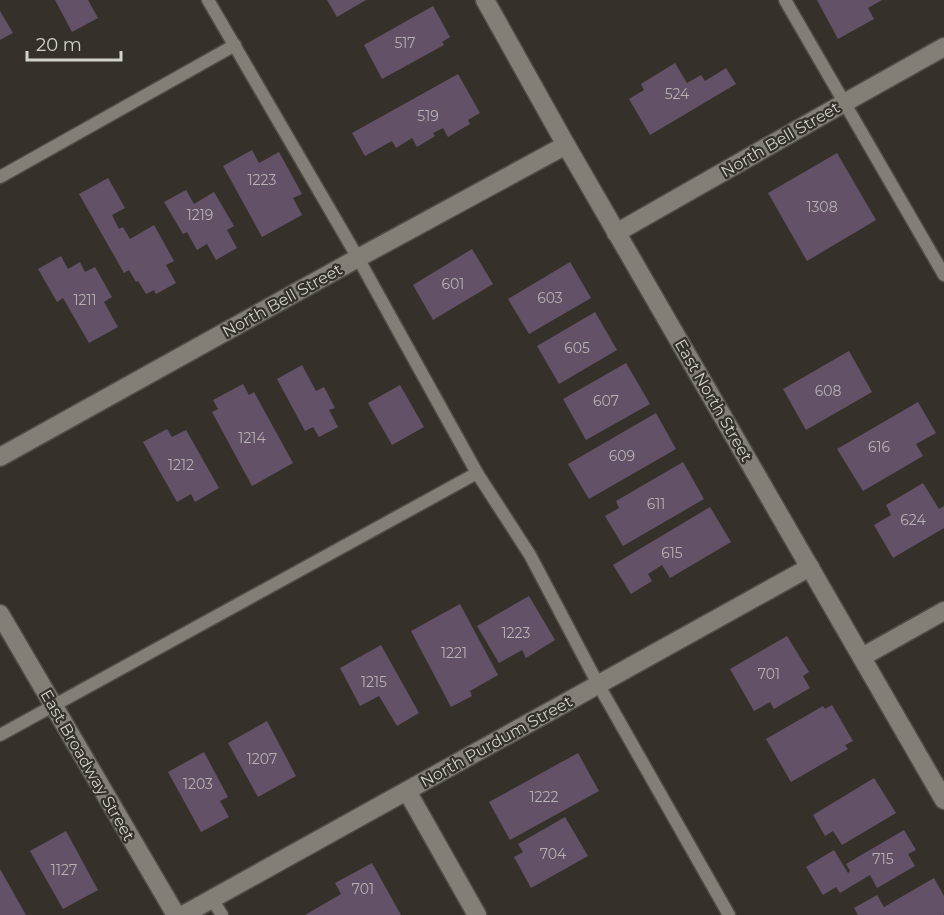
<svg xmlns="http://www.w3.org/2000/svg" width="944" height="915" viewBox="0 0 944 915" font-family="Montserrat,sans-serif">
	<rect width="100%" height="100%" fill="#35312a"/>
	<g fill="#635167">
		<path d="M 55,0 L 88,0 L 98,18 L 72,32 Z"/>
		<path d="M 327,0 L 366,0 L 337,17 Z"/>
		<path d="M 817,0 L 882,0 L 868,8 L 874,19 L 838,39 Z"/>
		<path d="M 433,6 L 450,37 L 442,42 L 444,45 L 382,79 L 364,45 Z"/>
		<path d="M 0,11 L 13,33 L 0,40 Z"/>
		<path d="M 675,63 L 687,83 L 701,75 L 705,81 L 726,68 L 736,84 L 650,135 L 629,99 L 644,90 L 641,84 Z"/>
		<path d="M 458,74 L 480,113 L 468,120 L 470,124 L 448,137 L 443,128 L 433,133 L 435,136 L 417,147 L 412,138 L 396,148 L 392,141 L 365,156 L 352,133 Z"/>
		<path d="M 252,150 L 259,163 L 279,152 L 302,194 L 293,198 L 302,215 L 262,237 L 223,166 Z"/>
		<path d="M 837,153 L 876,220 L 807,261 L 768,193 Z"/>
		<path d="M 108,178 L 125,208 L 112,215 L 119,229 L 123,227 L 130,239 L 154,225 L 174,261 L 166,265 L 176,283 L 156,294 L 154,290 L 146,294 L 138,281 L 136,282 L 129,270 L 124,273 L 79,194 Z"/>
		<path d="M 186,190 L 194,204 L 214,192 L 234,226 L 227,230 L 237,248 L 216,260 L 207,244 L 197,250 L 187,232 L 183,234 L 164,202 Z"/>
		<path d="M 472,249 L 493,284 L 433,320 L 413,285 Z"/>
		<path d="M 61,256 L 68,269 L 80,262 L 85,272 L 95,267 L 112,297 L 104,302 L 118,327 L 89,343 L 63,298 L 57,302 L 38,269 Z"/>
		<path d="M 570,262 L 591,298 L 529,334 L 508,299 Z"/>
		<path d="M 595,312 L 617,350 L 559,384 L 537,346 Z"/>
		<path d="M 849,351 L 872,392 L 806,430 L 783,389 Z"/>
		<path d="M 626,363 L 650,404 L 586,440 L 563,399 Z"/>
		<path d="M 302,365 L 316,391 L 324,387 L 335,408 L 329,410 L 338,427 L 319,437 L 313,427 L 305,431 L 277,379 Z"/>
		<path d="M 243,384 L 249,395 L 254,392 L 293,463 L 252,486 L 212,412 L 218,409 L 213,400 Z"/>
		<path d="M 400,385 L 424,427 L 392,445 L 368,403 Z"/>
		<path d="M 918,402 L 936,433 L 916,444 L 923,456 L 863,491 L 837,449 Z"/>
		<path d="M 656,413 L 676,449 L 589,499 L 568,464 Z"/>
		<path d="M 167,429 L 172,437 L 186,430 L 219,488 L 195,502 L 191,494 L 177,502 L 143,442 Z"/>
		<path d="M 683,462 L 704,499 L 623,546 L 605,516 L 619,508 L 616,501 Z"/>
		<path d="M 923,483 L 939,509 L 944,506 L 944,528 L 893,558 L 874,525 L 891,515 L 886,505 Z"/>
		<path d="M 710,507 L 731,542 L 670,578 L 662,565 L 648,574 L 652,581 L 631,594 L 613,565 Z"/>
		<path d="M 529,596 L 555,640 L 526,658 L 522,650 L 499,663 L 477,626 Z"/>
		<path d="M 460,604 L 498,675 L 470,691 L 472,696 L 451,707 L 411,631 Z"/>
		<path d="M 787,636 L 809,672 L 803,676 L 810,688 L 774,709 L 770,702 L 754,711 L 730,669 Z"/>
		<path d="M 381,645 L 419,713 L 397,726 L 379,696 L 360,706 L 340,668 Z"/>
		<path d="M 832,705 L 853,741 L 845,745 L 848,749 L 791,782 L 766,739 L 823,706 L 825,709 Z"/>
		<path d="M 267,721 L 296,776 L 258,797 L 228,743 Z"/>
		<path d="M 204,752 L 228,797 L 220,801 L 229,817 L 201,832 L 168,772 Z"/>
		<path d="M 578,753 L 599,791 L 510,840 L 489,802 Z"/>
		<path d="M 874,778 L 896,813 L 842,845 L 833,831 L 825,836 L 813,815 Z"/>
		<path d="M 565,817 L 588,856 L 531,888 L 514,857 L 523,852 L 518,844 Z"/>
		<path d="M 904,830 L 916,850 L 908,854 L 915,866 L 877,888 L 870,875 L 840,893 L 836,887 L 823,895 L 806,867 L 834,850 L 848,873 L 850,871 L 846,864 Z"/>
		<path d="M 66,831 L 98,890 L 63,909 L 30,851 Z"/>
		<path d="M 372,863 L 401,915 L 305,915 L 341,894 L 335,883 Z"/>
		<path d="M 0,869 L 26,915 L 0,915 Z"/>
		<path d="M 934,878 L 944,896 L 944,914 L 943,915 L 858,915 L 854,908 L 877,895 L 884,907 Z"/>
	</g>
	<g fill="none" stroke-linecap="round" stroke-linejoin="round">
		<defs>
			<g id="lane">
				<path d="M 208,0 L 358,258 L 477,473 L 530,555 L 598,684 L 729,915"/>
				<path d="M 785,0 L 944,275"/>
				<path d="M 0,177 L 235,45"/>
				<path d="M 0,735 L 477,473"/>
				<path d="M 212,899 L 222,915"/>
			</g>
			<g id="street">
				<path d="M 616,233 L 844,103 L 944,47"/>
				<path d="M 0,457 L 358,258 L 566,145"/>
				<path d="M 0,614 L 176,915"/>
				<path d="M 862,657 L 944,611"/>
				<path d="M 407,791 L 477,915"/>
				<path d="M 183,915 L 810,567"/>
			</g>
			<path id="secondary" d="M 485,0 L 566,145 L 944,800"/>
		</defs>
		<use href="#lane" stroke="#504d46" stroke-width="15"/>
		<use href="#street" stroke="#504d46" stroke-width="21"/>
		<use href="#secondary" stroke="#504d46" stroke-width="21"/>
		<use href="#lane" stroke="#837e76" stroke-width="12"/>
		<use href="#street" stroke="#837e76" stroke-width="18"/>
		<use href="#secondary" stroke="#837e76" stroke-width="18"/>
	</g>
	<g text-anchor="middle" stroke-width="4.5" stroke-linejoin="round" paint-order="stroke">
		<g font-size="14" fill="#b7b1b3">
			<text x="405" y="48">517</text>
			<text x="677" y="99">524</text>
			<text x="428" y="121">519</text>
			<text x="262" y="185">1223</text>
			<text x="822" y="212">1308</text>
			<text x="200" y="220">1219</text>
			<text x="453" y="289">601</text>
			<text x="550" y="303">603</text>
			<text x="85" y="305">1211</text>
			<text x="577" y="353">605</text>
			<text x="828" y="396">608</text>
			<text x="606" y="406">607</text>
			<text x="252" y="443">1214</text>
			<text x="879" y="452">616</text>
			<text x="622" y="461">609</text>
			<text x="181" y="470">1212</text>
			<text x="656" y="509">611</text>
			<text x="913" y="525">624</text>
			<text x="672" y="558">615</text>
			<text x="516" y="638">1223</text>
			<text x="454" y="658">1221</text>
			<text x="769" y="679">701</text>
			<text x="374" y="687">1215</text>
			<text x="262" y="764">1207</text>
			<text x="198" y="789">1203</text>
			<text x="544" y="802">1222</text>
			<text x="553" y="859">704</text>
			<text x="883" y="864">715</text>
			<text x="64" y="875">1127</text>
			<text x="363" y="894">701</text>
		</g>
		<g font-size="16" fill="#d3d1cc" stroke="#35312a">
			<text transform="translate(780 139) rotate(-30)" y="6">North Bell Street</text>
			<text transform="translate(282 300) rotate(-29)" y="6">North Bell Street</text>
			<text transform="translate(714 400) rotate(60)" y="6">East North Street</text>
			<text transform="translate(496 741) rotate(-29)" y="6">North Purdum Street</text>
			<text transform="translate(88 765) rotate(60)" y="6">East Broadway Street</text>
		</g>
	</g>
	<path d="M27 51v9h94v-9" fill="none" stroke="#d3d1cc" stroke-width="3"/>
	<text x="36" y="51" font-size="18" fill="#d3d1cc" stroke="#35312a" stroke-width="4.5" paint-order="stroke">20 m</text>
</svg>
